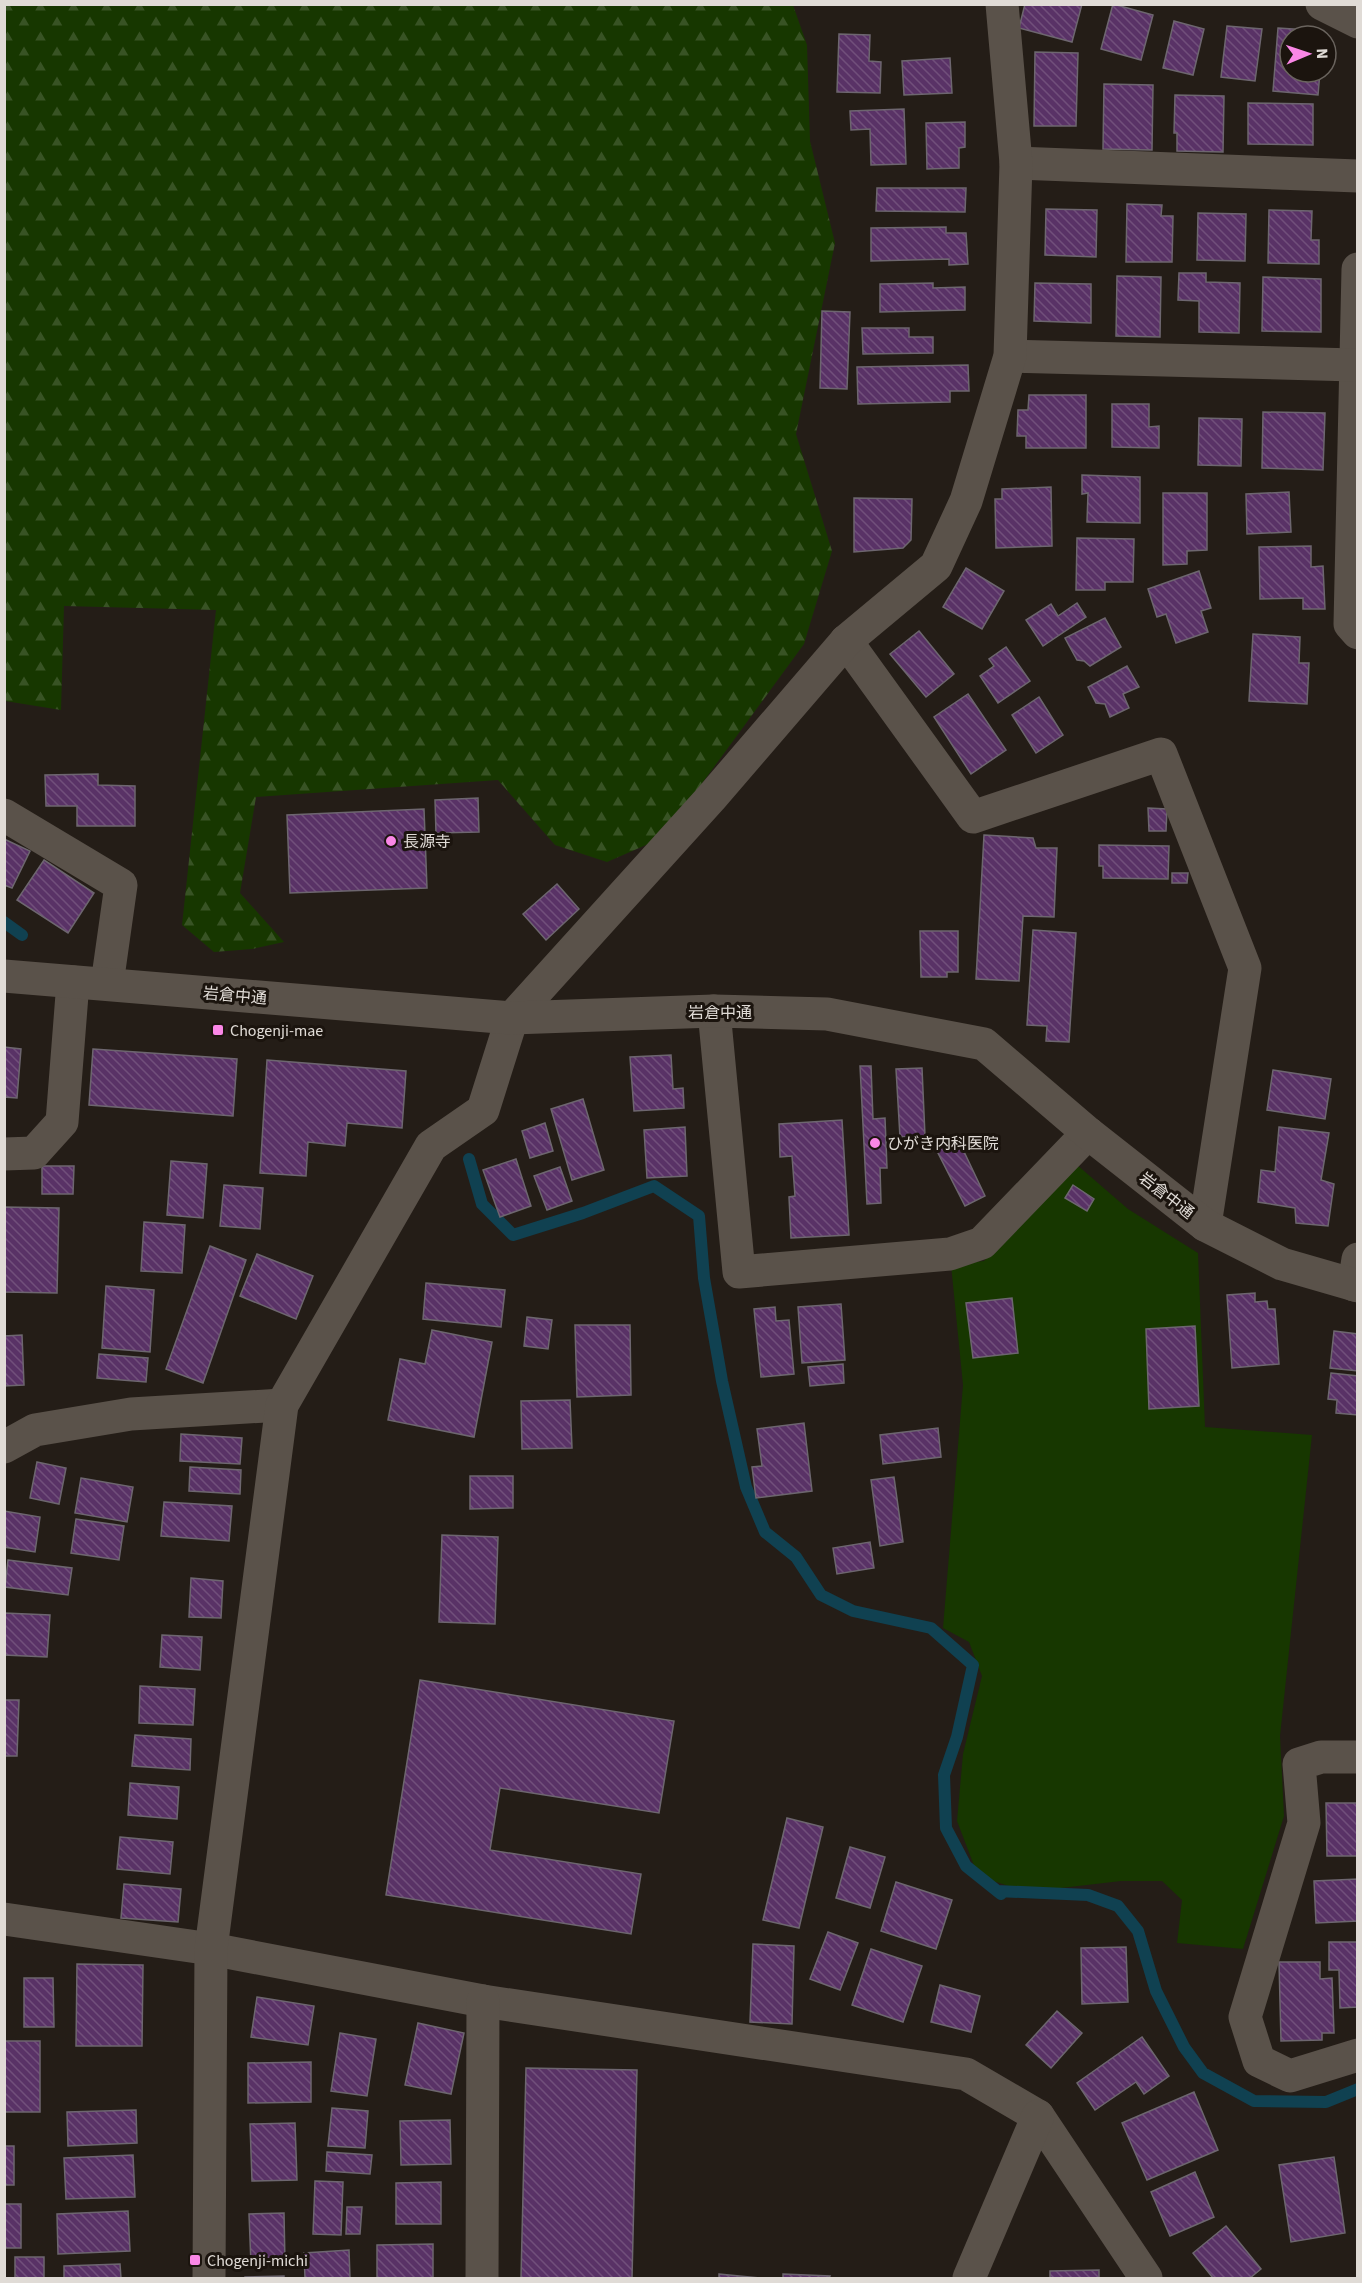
<svg xmlns="http://www.w3.org/2000/svg" width="1362" height="2283" viewBox="0 0 1362 2283" font-family="'Source Sans 3','Noto Sans JP',sans-serif">
	<defs>
		<pattern id="forest-firs" width="22" height="20" patternUnits="userSpaceOnUse" patternTransform="scale(1.5)"><rect width="22" height="20" fill="#173700"/><path d="M5 1l3.5 6h-7zM16 11l3.5 6h-7z" fill="#385324"/></pattern>
		<pattern id="building-back-hatch" width="6" height="6" patternUnits="userSpaceOnUse" patternTransform="scale(1.5)"><rect width="6" height="6" fill="#593266"/><path d="M-1 5l2 2M0 0l6 6M5-1l2 2" fill="none" stroke="#714f7b"/></pattern>
	</defs>
	<rect width="100%" height="100%" fill="#241d17"/>
	<path fill="url(#forest-firs)" d="M 5,5 L 793,5 L 807,45 L 810,141 L 835,243 L 796,434 L 832,551 L 804,644 L 662,838 L 607,862 L 555,845 L 498,780 L 256,797 L 240,893 L 284,942 L 252,949 L 214,952 L 182,925 L 216,610 L 64,606 L 61,710 L 5,701 Z"/>
	<path fill="#173700" d="M 1076,1164 L 1128,1209 L 1198,1253 L 1205,1427 L 1312,1435 L 1280,1736 L 1284,1816 L 1243,1949 L 1177,1943 L 1182,1900 L 1162,1881 L 1121,1881 L 1027,1892 L 978,1876 L 957,1821 L 963,1754 L 982,1676 L 969,1642 L 943,1628 L 963,1385 L 951,1265 L 984,1261 Z"/>
	<g fill="none" stroke-linecap="round" stroke-linejoin="round">
		<g stroke="#104151" stroke-width="12">
			<path d="M 4,922 L 22,935"/>
			<path d="M 469,1159 L 482,1204 L 513,1235 L 583,1213 L 654,1186 L 699,1216 L 704,1278 L 722,1381 L 746,1487 L 765,1532 L 796,1557 L 821,1595 L 853,1611 L 931,1628 L 973,1665 L 957,1737 L 944,1775 L 946,1828 L 966,1866 L 1001,1894 L 997,1891 L 1088,1895 L 1118,1906 L 1138,1931 L 1156,1991 L 1184,2047 L 1203,2073 L 1254,2101 L 1326,2102 L 1358,2089"/>
		</g>
	</g>
	<g fill="url(#building-back-hatch)" stroke="#6d666f" stroke-width="1.5">
		<path d="M 1025,4 L 1082,4 L 1072,42 L 1019,28 Z"/>
		<path d="M 1113,4 L 1153,15 L 1141,60 L 1101,49 Z"/>
		<path d="M 1174,21 L 1204,29 L 1193,75 L 1163,68 Z"/>
		<path d="M 1227,26 L 1262,29 L 1255,81 L 1221,77 Z"/>
		<path d="M 1278,28 L 1323,31 L 1323,36 L 1290,36 L 1290,72 L 1320,72 L 1318,95 L 1273,91 Z"/>
		<path d="M 839,34 L 870,35 L 869,61 L 881,62 L 880,93 L 837,92 Z"/>
		<path d="M 1035,52 L 1078,53 L 1076,126 L 1034,126 Z"/>
		<path d="M 950,58 L 952,93 L 904,95 L 902,61 Z"/>
		<path d="M 1104,84 L 1153,85 L 1152,150 L 1103,149 Z"/>
		<path d="M 1175,95 L 1224,96 L 1223,152 L 1177,151 L 1177,133 L 1174,133 Z"/>
		<path d="M 1248,103 L 1313,104 L 1313,145 L 1248,144 Z"/>
		<path d="M 904,109 L 906,164 L 871,165 L 870,129 L 851,130 L 850,111 Z"/>
		<path d="M 965,122 L 965,147 L 959,148 L 959,168 L 927,169 L 926,123 Z"/>
		<path d="M 877,188 L 966,188 L 965,212 L 876,211 Z"/>
		<path d="M 1127,204 L 1162,205 L 1161,216 L 1173,216 L 1172,262 L 1126,262 Z"/>
		<path d="M 1046,209 L 1097,210 L 1096,257 L 1045,255 Z"/>
		<path d="M 1269,210 L 1312,211 L 1311,240 L 1319,240 L 1319,264 L 1268,263 Z"/>
		<path d="M 1198,213 L 1246,214 L 1245,261 L 1197,260 Z"/>
		<path d="M 946,227 L 946,233 L 966,233 L 968,264 L 949,265 L 949,259 L 871,261 L 871,228 Z"/>
		<path d="M 1179,273 L 1206,273 L 1206,282 L 1240,283 L 1239,333 L 1199,332 L 1199,301 L 1178,300 Z"/>
		<path d="M 1117,276 L 1161,277 L 1160,337 L 1116,336 Z"/>
		<path d="M 1263,277 L 1321,279 L 1321,332 L 1262,331 Z"/>
		<path d="M 933,283 L 933,288 L 965,287 L 965,310 L 880,312 L 880,284 Z"/>
		<path d="M 1035,283 L 1091,284 L 1091,323 L 1034,321 Z"/>
		<path d="M 822,311 L 850,312 L 847,389 L 820,388 Z"/>
		<path d="M 862,328 L 909,328 L 909,337 L 933,337 L 933,353 L 863,354 Z"/>
		<path d="M 968,365 L 969,391 L 950,391 L 950,402 L 858,404 L 857,367 Z"/>
		<path d="M 1029,395 L 1086,395 L 1086,448 L 1026,448 L 1026,436 L 1017,436 L 1018,410 L 1028,410 Z"/>
		<path d="M 1112,404 L 1149,404 L 1149,427 L 1159,426 L 1159,448 L 1112,447 Z"/>
		<path d="M 1263,412 L 1325,413 L 1323,470 L 1262,468 Z"/>
		<path d="M 1199,418 L 1242,419 L 1241,466 L 1198,465 Z"/>
		<path d="M 1082,475 L 1140,477 L 1140,523 L 1087,522 L 1088,493 L 1082,494 Z"/>
		<path d="M 1051,487 L 1052,546 L 996,548 L 995,499 L 1002,499 L 1002,489 Z"/>
		<path d="M 1289,492 L 1291,532 L 1247,534 L 1246,494 Z"/>
		<path d="M 1163,493 L 1207,493 L 1207,550 L 1187,551 L 1187,564 L 1163,565 Z"/>
		<path d="M 854,498 L 912,499 L 911,540 L 903,548 L 854,552 Z"/>
		<path d="M 1077,538 L 1134,539 L 1133,582 L 1105,582 L 1105,590 L 1076,590 Z"/>
		<path d="M 1311,546 L 1311,567 L 1323,566 L 1325,609 L 1303,609 L 1303,598 L 1260,599 L 1259,547 Z"/>
		<path d="M 966,568 L 1004,591 L 982,629 L 943,607 Z"/>
		<path d="M 1199,571 L 1211,608 L 1201,611 L 1208,632 L 1176,643 L 1166,614 L 1157,617 L 1148,589 Z"/>
		<path d="M 1077,603 L 1086,617 L 1043,646 L 1026,620 L 1051,604 L 1058,616 Z"/>
		<path d="M 1105,618 L 1121,647 L 1090,666 L 1084,661 L 1077,660 L 1065,638 Z"/>
		<path d="M 919,631 L 954,674 L 926,697 L 890,654 Z"/>
		<path d="M 1253,634 L 1300,637 L 1299,663 L 1309,663 L 1307,704 L 1249,701 Z"/>
		<path d="M 1006,647 L 1030,681 L 998,703 L 980,676 L 994,666 L 989,659 Z"/>
		<path d="M 1127,666 L 1139,687 L 1123,694 L 1129,708 L 1110,717 L 1105,704 L 1096,703 L 1088,687 Z"/>
		<path d="M 968,694 L 1006,750 L 971,774 L 934,717 Z"/>
		<path d="M 1039,697 L 1063,735 L 1036,753 L 1012,715 Z"/>
		<path d="M 98,774 L 98,785 L 135,786 L 135,826 L 77,826 L 77,806 L 46,806 L 45,775 Z"/>
		<path d="M 478,798 L 479,832 L 436,833 L 435,800 Z"/>
		<path d="M 1148,808 L 1167,809 L 1166,831 L 1149,831 Z"/>
		<path d="M 424,809 L 427,888 L 290,893 L 287,815 Z"/>
		<path d="M 984,835 L 1033,838 L 1036,848 L 1057,848 L 1054,917 L 1023,916 L 1019,981 L 976,979 Z"/>
		<path d="M 4,839 L 30,851 L 12,888 L 4,885 Z"/>
		<path d="M 1099,845 L 1169,846 L 1168,879 L 1103,878 L 1103,866 L 1099,866 Z"/>
		<path d="M 44,860 L 94,893 L 68,933 L 17,900 Z"/>
		<path d="M 1172,873 L 1188,873 L 1187,883 L 1172,883 Z"/>
		<path d="M 557,884 L 579,909 L 546,940 L 523,914 Z"/>
		<path d="M 1033,930 L 1076,933 L 1069,1042 L 1046,1041 L 1047,1026 L 1027,1025 Z"/>
		<path d="M 920,931 L 958,931 L 958,972 L 947,972 L 947,977 L 921,977 Z"/>
		<path d="M 4,1047 L 21,1049 L 17,1098 L 4,1097 Z"/>
		<path d="M 93,1049 L 237,1059 L 233,1116 L 89,1105 Z"/>
		<path d="M 671,1055 L 673,1089 L 683,1088 L 684,1108 L 634,1111 L 630,1057 Z"/>
		<path d="M 267,1060 L 406,1071 L 402,1128 L 347,1123 L 345,1146 L 308,1142 L 306,1176 L 260,1173 Z"/>
		<path d="M 860,1066 L 871,1066 L 873,1119 L 885,1118 L 887,1168 L 880,1168 L 881,1203 L 867,1204 Z"/>
		<path d="M 922,1068 L 925,1136 L 900,1137 L 896,1069 Z"/>
		<path d="M 1273,1070 L 1331,1079 L 1325,1119 L 1267,1110 Z"/>
		<path d="M 583,1099 L 604,1170 L 572,1180 L 551,1109 Z"/>
		<path d="M 842,1120 L 849,1235 L 791,1238 L 789,1197 L 795,1196 L 792,1156 L 780,1157 L 779,1124 Z"/>
		<path d="M 545,1123 L 553,1151 L 530,1158 L 522,1131 Z"/>
		<path d="M 685,1127 L 687,1176 L 647,1178 L 644,1130 Z"/>
		<path d="M 1279,1127 L 1329,1133 L 1321,1180 L 1334,1184 L 1328,1226 L 1296,1223 L 1295,1208 L 1258,1202 L 1261,1170 L 1275,1172 Z"/>
		<path d="M 958,1139 L 985,1196 L 965,1206 L 936,1149 Z"/>
		<path d="M 516,1159 L 531,1206 L 500,1217 L 483,1170 Z"/>
		<path d="M 171,1161 L 207,1164 L 203,1218 L 167,1215 Z"/>
		<path d="M 42,1166 L 74,1166 L 73,1194 L 42,1194 Z"/>
		<path d="M 560,1167 L 572,1201 L 547,1210 L 534,1176 Z"/>
		<path d="M 224,1185 L 263,1188 L 260,1229 L 220,1226 Z"/>
		<path d="M 1073,1185 L 1094,1199 L 1087,1211 L 1065,1198 Z"/>
		<path d="M 4,1207 L 59,1208 L 57,1293 L 4,1292 Z"/>
		<path d="M 144,1222 L 185,1225 L 182,1273 L 141,1271 Z"/>
		<path d="M 210,1246 L 246,1260 L 203,1383 L 166,1369 Z"/>
		<path d="M 257,1254 L 313,1276 L 296,1319 L 240,1296 Z"/>
		<path d="M 426,1283 L 505,1290 L 501,1327 L 423,1319 Z"/>
		<path d="M 106,1286 L 154,1290 L 150,1352 L 102,1348 Z"/>
		<path d="M 1255,1293 L 1255,1302 L 1267,1301 L 1268,1309 L 1275,1309 L 1279,1364 L 1232,1368 L 1227,1295 Z"/>
		<path d="M 1012,1298 L 1018,1353 L 973,1358 L 966,1303 Z"/>
		<path d="M 841,1304 L 845,1360 L 802,1363 L 798,1307 Z"/>
		<path d="M 775,1307 L 776,1321 L 789,1320 L 794,1374 L 761,1377 L 754,1309 Z"/>
		<path d="M 527,1317 L 552,1320 L 548,1349 L 524,1346 Z"/>
		<path d="M 575,1325 L 630,1325 L 631,1395 L 577,1397 Z"/>
		<path d="M 1195,1326 L 1199,1406 L 1149,1409 L 1146,1329 Z"/>
		<path d="M 432,1330 L 492,1342 L 474,1437 L 388,1420 L 400,1359 L 425,1364 Z"/>
		<path d="M 1334,1331 L 1358,1334 L 1358,1371 L 1330,1368 Z"/>
		<path d="M 22,1335 L 24,1385 L 4,1386 L 4,1336 Z"/>
		<path d="M 99,1354 L 148,1358 L 146,1382 L 97,1378 Z"/>
		<path d="M 843,1364 L 844,1383 L 810,1386 L 808,1367 Z"/>
		<path d="M 1331,1373 L 1358,1376 L 1358,1415 L 1336,1413 L 1337,1400 L 1328,1399 Z"/>
		<path d="M 570,1400 L 572,1448 L 522,1449 L 521,1401 Z"/>
		<path d="M 804,1423 L 812,1491 L 756,1498 L 752,1467 L 762,1466 L 757,1429 Z"/>
		<path d="M 938,1428 L 941,1457 L 883,1464 L 880,1435 Z"/>
		<path d="M 181,1434 L 242,1438 L 240,1464 L 180,1461 Z"/>
		<path d="M 37,1462 L 66,1468 L 59,1504 L 30,1498 Z"/>
		<path d="M 190,1467 L 241,1470 L 240,1494 L 189,1491 Z"/>
		<path d="M 470,1476 L 513,1476 L 513,1508 L 470,1509 Z"/>
		<path d="M 894,1477 L 903,1542 L 880,1546 L 871,1480 Z"/>
		<path d="M 81,1478 L 133,1487 L 127,1522 L 75,1513 Z"/>
		<path d="M 164,1502 L 232,1506 L 229,1541 L 161,1536 Z"/>
		<path d="M 4,1511 L 40,1517 L 35,1552 L 4,1547 Z"/>
		<path d="M 76,1519 L 124,1526 L 119,1560 L 71,1553 Z"/>
		<path d="M 442,1535 L 498,1537 L 495,1624 L 439,1622 Z"/>
		<path d="M 870,1542 L 874,1568 L 837,1574 L 833,1548 Z"/>
		<path d="M 8,1560 L 72,1568 L 68,1595 L 5,1587 Z"/>
		<path d="M 191,1578 L 223,1581 L 221,1618 L 189,1617 Z"/>
		<path d="M 4,1613 L 50,1615 L 47,1657 L 4,1655 Z"/>
		<path d="M 162,1635 L 202,1637 L 200,1670 L 160,1667 Z"/>
		<path d="M 420,1680 L 674,1721 L 659,1813 L 500,1788 L 490,1850 L 641,1874 L 631,1934 L 386,1895 Z"/>
		<path d="M 140,1686 L 195,1689 L 193,1725 L 139,1723 Z"/>
		<path d="M 4,1700 L 19,1700 L 17,1756 L 4,1756 Z"/>
		<path d="M 135,1735 L 191,1739 L 190,1770 L 132,1766 Z"/>
		<path d="M 130,1783 L 179,1787 L 177,1819 L 128,1815 Z"/>
		<path d="M 1326,1803 L 1358,1803 L 1358,1856 L 1327,1856 Z"/>
		<path d="M 787,1818 L 823,1827 L 799,1928 L 763,1920 Z"/>
		<path d="M 120,1837 L 173,1842 L 170,1874 L 117,1869 Z"/>
		<path d="M 850,1847 L 885,1857 L 870,1908 L 836,1898 Z"/>
		<path d="M 1358,1879 L 1358,1921 L 1316,1923 L 1314,1881 Z"/>
		<path d="M 896,1882 L 952,1900 L 936,1949 L 881,1931 Z"/>
		<path d="M 124,1884 L 181,1889 L 178,1922 L 121,1918 Z"/>
		<path d="M 828,1932 L 858,1943 L 840,1990 L 810,1979 Z"/>
		<path d="M 1329,1942 L 1358,1942 L 1358,2007 L 1340,2008 L 1339,1970 L 1329,1970 Z"/>
		<path d="M 753,1944 L 794,1946 L 792,2024 L 750,2022 Z"/>
		<path d="M 1126,1947 L 1128,2002 L 1082,2004 L 1081,1948 Z"/>
		<path d="M 871,1949 L 922,1966 L 903,2022 L 852,2005 Z"/>
		<path d="M 1279,1962 L 1320,1962 L 1320,1979 L 1332,1978 L 1334,2033 L 1322,2033 L 1322,2040 L 1281,2041 Z"/>
		<path d="M 77,1964 L 143,1965 L 142,2046 L 76,2046 Z"/>
		<path d="M 24,1978 L 53,1978 L 54,2027 L 24,2027 Z"/>
		<path d="M 940,1985 L 980,1996 L 971,2032 L 931,2022 Z"/>
		<path d="M 257,1997 L 314,2006 L 308,2045 L 251,2037 Z"/>
		<path d="M 1057,2011 L 1082,2033 L 1051,2068 L 1026,2045 Z"/>
		<path d="M 418,2023 L 464,2033 L 451,2094 L 405,2085 Z"/>
		<path d="M 340,2033 L 376,2039 L 367,2096 L 331,2091 Z"/>
		<path d="M 1142,2037 L 1169,2076 L 1144,2094 L 1136,2082 L 1095,2110 L 1077,2083 Z"/>
		<rect x="4" y="2041" width="36" height="71"/>
		<path d="M 311,2062 L 311,2102 L 248,2103 L 248,2063 Z"/>
		<path d="M 526,2068 L 637,2070 L 632,2278 L 521,2278 Z"/>
		<path d="M 1194,2092 L 1218,2150 L 1147,2180 L 1122,2123 Z"/>
		<path d="M 332,2108 L 368,2111 L 365,2148 L 328,2146 Z"/>
		<path d="M 136,2110 L 137,2143 L 68,2146 L 67,2112 Z"/>
		<path d="M 450,2120 L 451,2164 L 401,2165 L 400,2121 Z"/>
		<path d="M 295,2123 L 297,2180 L 252,2181 L 250,2124 Z"/>
		<rect x="4" y="2146" width="10" height="39"/>
		<path d="M 327,2152 L 372,2155 L 370,2174 L 326,2171 Z"/>
		<path d="M 133,2155 L 135,2197 L 66,2199 L 64,2158 Z"/>
		<path d="M 1334,2157 L 1345,2233 L 1291,2242 L 1279,2165 Z"/>
		<path d="M 1195,2172 L 1214,2217 L 1170,2236 L 1151,2192 Z"/>
		<path d="M 315,2181 L 343,2182 L 341,2235 L 313,2234 Z"/>
		<path d="M 441,2182 L 441,2224 L 396,2224 L 396,2183 Z"/>
		<rect x="4" y="2204" width="17" height="44"/>
		<path d="M 347,2207 L 362,2207 L 360,2234 L 346,2234 Z"/>
		<path d="M 128,2211 L 130,2251 L 58,2254 L 57,2214 Z"/>
		<path d="M 284,2213 L 285,2263 L 251,2264 L 249,2214 Z"/>
		<path d="M 1226,2226 L 1261,2269 L 1250,2278 L 1213,2278 L 1193,2253 Z"/>
		<path d="M 433,2244 L 433,2278 L 377,2278 L 377,2245 Z"/>
		<path d="M 349,2250 L 350,2278 L 305,2278 L 304,2253 Z"/>
		<rect x="15" y="2257" width="29" height="21"/>
		<path d="M 120,2264 L 121,2278 L 64,2278 L 64,2266 Z"/>
		<path d="M 1099,2270 L 1099,2278 L 1050,2278 L 1050,2271 Z"/>
		<path d="M 719,2274 L 760,2278 L 719,2278 Z"/>
		<path d="M 783,2274 L 830,2276 L 829,2278 L 783,2278 Z"/>
		<path d="M 284,2276 L 284,2278 L 245,2278 L 245,2277 Z"/>
	</g>
	<g fill="none" stroke-linecap="round" stroke-linejoin="round">
		<g stroke="#5a524a" stroke-width="33">
			<path d="M 1322,4 L 1358,22"/>
			<path d="M 1016,163 L 1358,176"/>
			<path d="M 1358,269 L 1350,624 L 1358,633"/>
			<path d="M 1010,356 L 1355,365"/>
			<path d="M 846,641 L 973,817 L 1161,754 L 1245,968 L 1205,1225"/>
			<path d="M 4,815 L 121,885 L 107,984"/>
			<path d="M 714,1011 L 739,1272 L 950,1254 L 982,1243 L 1088,1133"/>
			<path d="M 4,1154 L 34,1153 L 62,1122 L 73,982"/>
			<path d="M 1354,1285 L 1358,1259"/>
			<path d="M 4,1447 L 35,1430 L 131,1414 L 282,1405"/>
			<path d="M 1358,1757 L 1321,1757 L 1299,1764 L 1304,1823 L 1245,2017 L 1259,2061 L 1290,2076 L 1358,2055"/>
			<path d="M 4,1919 L 211,1949 L 483,2001 L 966,2074 L 1038,2116 L 1146,2278"/>
			<path d="M 209,2278 L 211,1949 L 282,1405 L 431,1146 L 483,1110 L 512,1018 L 711,798 L 846,641 L 936,566 L 966,501 L 1010,356 L 1016,163 L 1002,4"/>
			<path d="M 482,2278 L 483,2001"/>
			<path d="M 969,2278 L 1038,2116"/>
		</g>
		<path stroke="#5a524a" stroke-width="33" d="M 4,976 L 512,1018 L 714,1011 L 827,1014 L 984,1044 L 1088,1133 L 1205,1225 L 1282,1264 L 1358,1286"/>
	</g>
	<g fill="#fa87e6" stroke="#1b140e" stroke-width="2">
		<circle cx="391" cy="841" r="6"/>
		<rect x="212" y="1024" width="12" height="12" rx="3"/>
		<circle cx="875" cy="1143" r="6"/>
		<rect x="189" y="2254" width="12" height="12" rx="3"/>
	</g>
	<g text-anchor="middle" stroke-width="6" stroke-linejoin="round" paint-order="stroke">
		<g font-size="16" fill="#e0dbd6" stroke="#1b140e" text-anchor="start">
			<text x="403" y="847">長源寺</text>
			<text x="230" y="1036">Chogenji-mae</text>
			<text x="887" y="1149">ひがき内科医院</text>
			<text x="207" y="2266">Chogenji-michi</text>
		</g>
		<g font-size="16" fill="#e0dbd6" stroke="#1b140e">
			<text transform="translate(235 995) rotate(5)" y="6">岩倉中通</text>
			<text x="720" y="1018">岩倉中通</text>
			<text transform="translate(1167 1195) rotate(38)" y="6">岩倉中通</text>
		</g>
	</g>
	<rect width="1362" height="2283" fill="none" stroke="#e0dbd6" stroke-width="12"/>
	<g transform="translate(1308 54) rotate(88)"><circle r="28" fill="#1b140e" stroke="#6a645e" stroke-width="1.5"/>
	<path d="M0-4.5L10 22L0 15L-10 22Z" fill="#fa87e6"/>
	<text y="-9" font-size="16" font-weight="bold" text-anchor="middle" fill="#e0dbd6">N</text>
	</g>
</svg>
